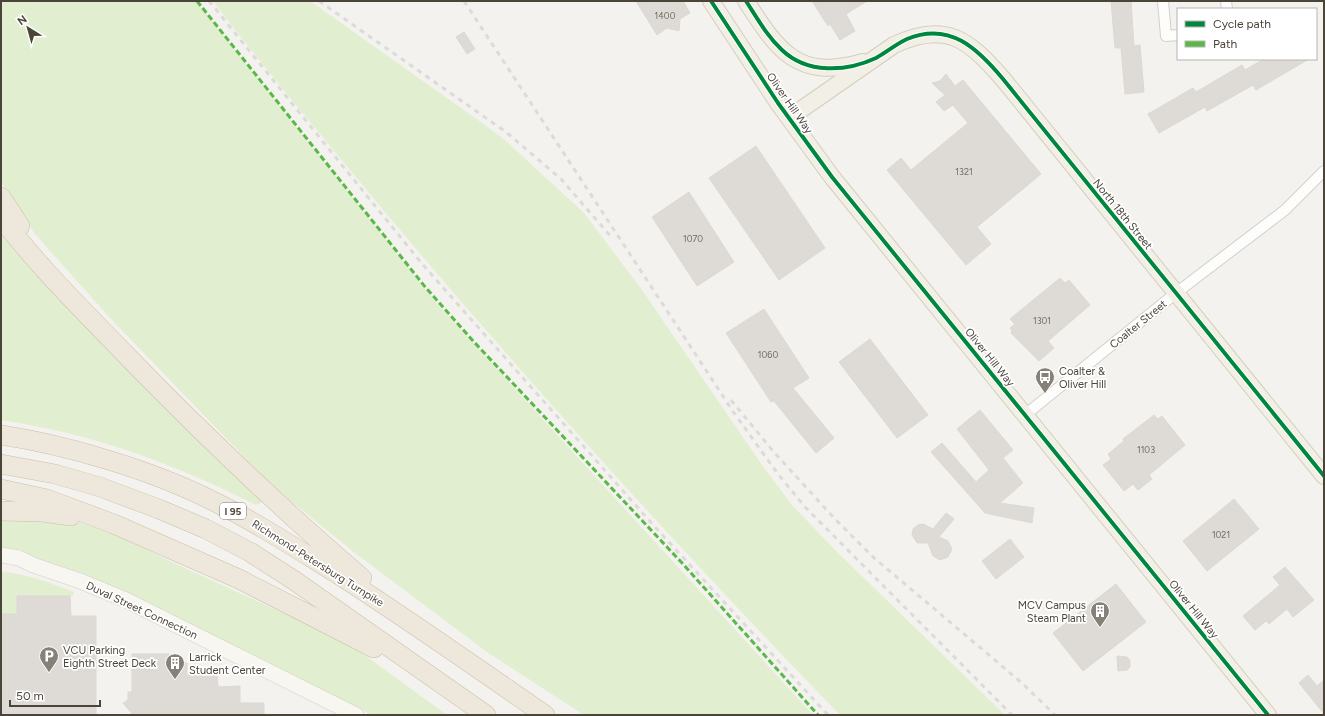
<svg xmlns="http://www.w3.org/2000/svg" width="1325" height="716" viewBox="0 0 1325 716" font-family="Figtree,sans-serif">
	<rect width="100%" height="100%" fill="#f4f2ee"/>
	<g fill="#e1eecf">
		<path d="M 1,1 L 196,1 L 433,299 L 813,715 L 584,715 L 487,652 L 355,553 L 270,484 L 110,318 L 35,234 L 3,185 L 1,179 Z"/>
		<path d="M 213,1 L 310,1 L 485,125 L 507,142 L 584,213 L 642,290 L 762,465 L 792,505 L 837,552 L 1005,715 L 840,715 C 680,550 526,380 379,205 C 323,137 266,71 213,1 Z"/>
		<path d="M 1,226 L 261,500 L 261,503 L 256,505 C 172,463 94,434 1,420 Z"/>
		<path d="M 1,517 L 78,522 L 110,532 L 176,564 L 318,629 L 355,648 L 447,715 L 372,715 L 85,574 L 20,553 L 1,550 Z"/>
		<path d="M 1,572 C 26,573 50,583 74,592 L 74,594 L 72,596 L 17,596 L 17,614 L 1,614 Z"/>
	</g>
	<g fill="#dedbd6" stroke="#dcd9d4">
		<path d="M 636,1 L 683,1 L 690,13 L 680,19 L 679,31 L 667,28 L 657,35 Z"/>
		<path d="M 812,1 L 867,1 L 846,14 L 855,31 L 840,40 L 830,24 L 828,26 Z"/>
		<path d="M 1111,1 L 1131,1 L 1134,46 L 1140,45 L 1144,92 L 1125,94 L 1121,48 L 1115,48 Z"/>
		<path d="M 464,32 L 475,49 L 467,54 L 456,37 Z"/>
		<path d="M 1264,59 L 1309,59 L 1256,90 L 1253,85 L 1207,111 L 1205,107 L 1159,133 L 1148,114 L 1193,88 L 1196,92 L 1242,65 L 1245,70 Z"/>
		<path d="M 946,74 L 955,86 L 963,80 L 1041,174 L 977,227 L 991,244 L 966,265 L 887,170 L 901,158 L 911,170 L 968,123 L 953,105 L 944,111 L 936,102 L 945,95 L 932,83 L 940,81 Z"/>
		<path d="M 756,146 L 825,248 L 779,280 L 709,178 Z"/>
		<path d="M 689,192 L 734,262 L 697,286 L 652,217 Z"/>
		<path d="M 1060,278 L 1065,283 L 1069,280 L 1090,305 L 1048,341 L 1054,348 L 1039,361 L 1011,333 L 1012,331 L 1010,328 L 1015,324 L 1010,319 Z"/>
		<path d="M 764,309 L 809,378 L 793,388 L 834,438 L 816,453 L 774,401 L 771,402 L 726,333 Z"/>
		<path d="M 870,339 L 928,415 L 897,438 L 839,362 Z"/>
		<path d="M 980,410 L 1013,450 L 1003,458 L 1023,483 L 1000,503 L 1034,508 L 1032,523 L 985,513 L 931,452 L 942,443 L 976,482 L 989,470 L 957,429 Z"/>
		<path d="M 1154,415 L 1158,419 L 1162,416 L 1185,445 L 1149,475 L 1152,479 L 1138,490 L 1133,484 L 1124,491 L 1103,465 L 1111,459 L 1108,454 L 1124,441 L 1123,439 Z"/>
		<path d="M 1234,499 L 1259,529 L 1207,571 L 1183,541 Z"/>
		<path d="M 946,513 L 954,519 L 939,537 L 948,541 L 952,549 L 948,557 L 940,560 L 933,556 L 928,543 L 917,543 L 912,535 L 913,529 L 918,525 L 923,524 L 933,529 Z"/>
		<path d="M 1010,539 L 1024,557 L 996,579 L 982,561 Z"/>
		<path d="M 1285,567 L 1314,600 L 1293,617 L 1287,609 L 1269,624 L 1266,621 L 1255,630 L 1243,616 L 1280,585 L 1273,577 Z"/>
		<path d="M 1116,584 L 1146,622 L 1083,671 L 1053,633 Z"/>
		<path d="M 17,596 L 70,596 L 71,616 L 96,616 L 96,715 L 1,715 L 1,614 L 17,614 Z"/>
		<path d="M 132,654 L 169,654 L 169,664 L 187,663 L 187,675 L 217,674 L 218,687 L 240,686 L 240,703 L 264,703 L 264,715 L 133,715 L 123,703 L 128,700 L 128,692 L 132,692 Z"/>
		<path d="M 1117,656 L 1127,657 L 1130,660 L 1130,667 L 1127,670 L 1118,671 Z"/>
		<path d="M 1308,675 L 1317,686 L 1324,680 L 1324,714 L 1299,683 Z"/>
	</g>
	<g fill="none" stroke-linecap="round" stroke-linejoin="round">
		<defs>
			<g id="street">
				<path d="M 1163,1 L 1166,36 L 1178,35"/>
				<path d="M 1226,1 L 1227,9"/>
				<path d="M 1025,415 L 1176,293 L 1285,210 L 1324,171"/>
			</g>
			<path id="secondary" d="M 1,555 L 19,558 L 33,565 L 80,581 L 126,600 L 356,715"/>
			<g id="primary">
				<path d="M 711,1 L 778,103 L 832,177 L 1268,715"/>
				<path d="M 746,1 C 778,51 798,81 863,62"/>
				<path d="M 789,118 L 894,45 C 946,20 969,40 1003,79 L 1324,476"/>
			</g>
			<g id="highway">
				<path d="M 1,197 L 20,226"/>
				<path d="M 1,217 C 39,268 85,312 129,358 C 204,435 281,509 362,578"/>
				<path d="M 1,435 C 67,445 151,470 211,500 C 256,522 297,549 339,575 C 409,620 477,668 545,715"/>
				<path d="M 1,464 L 55,474 L 100,487 L 159,509 L 206,529 L 250,552 L 295,581 L 486,715"/>
				<path d="M 1,489 L 47,499 L 114,524 L 239,579 L 374,648"/>
				<path d="M 1,511 L 42,512 L 71,516"/>
			</g>
		</defs>
		<use href="#street" stroke="#d2d0cb" stroke-width="12"/>
		<use href="#secondary" stroke="#d3cfc5" stroke-width="16"/>
		<use href="#primary" stroke="#d6cebb" stroke-width="18"/>
		<use href="#highway" stroke="#ccbfa9" stroke-width="20"/>
		<use href="#street" stroke="#fdfdfc" stroke-width="10"/>
		<use href="#secondary" stroke="#f7f6f1" stroke-width="15"/>
		<use href="#primary" stroke="#f2efe6" stroke-width="16"/>
		<use href="#highway" stroke="#ede8db" stroke-width="19"/>
		<g stroke="#dbdbda" stroke-width="3" stroke-dasharray="5 5" stroke-linecap="butt">
			<path d="M 209,1 L 423,265 L 655,527 L 828,715"/>
			<path d="M 319,1 L 506,132 L 561,179 L 613,239"/>
			<path d="M 464,1 L 734,413 L 778,474 L 805,507 L 1012,715"/>
			<path d="M 731,400 L 773,451 L 834,518 L 873,557 L 1022,683 L 1055,715"/>
		</g>
		<path stroke="#58b947" stroke-width="3" stroke-dasharray="6 3" stroke-linecap="butt" d="M 197,1 L 426,288 L 475,343 L 683,564 L 818,715"/>
		<defs>
			<g id="cycleway">
				<path d="M 711,1 L 778,103 L 832,177 L 1268,715"/>
				<path d="M 746,1 C 757,18 767,36 782,50 C 807,74 846,72 876,58 C 887,52 896,44 907,39 C 950,21 978,49 1003,79 L 1324,476"/>
			</g>
		</defs>
		<use href="#cycleway" stroke="#fff" stroke-width="6"/>
		<use href="#cycleway" stroke="#00873e" stroke-width="4"/>
	</g>
	<defs>
		<symbol id="bus-pin" viewBox="-11 -11 22 30"><path d="M0 17L-7.5 6A9.5 9.5 0 1 1 7.5 6Z" fill="#868178" stroke="#fff"/><path d="M-5-6H5V4H4V6H2V4H-2V6H-4V4H-5ZM-3.5-4V0h7V-4ZM-3.5 1.2v1.5H-2V1.2ZM2 1.2v1.5H3.5V1.2Z" fill="#fff"/></symbol>
		<symbol id="building-pin" viewBox="-11 -11 22 30"><path d="M0 17L-7.5 6A9.5 9.5 0 1 1 7.5 6Z" fill="#868178" stroke="#fff"/><path d="M-4-6H4V6H1V3H-1V6H-4ZM-2.5-4.3h1.7v1.8h-1.7ZM.8-4.3h1.7v1.8H.8ZM-2.5-1h1.7V.8h-1.7ZM.8-1h1.7V.8H.8Z" fill="#fff"/></symbol>
		<symbol id="parking-pin" viewBox="-11 -11 22 30"><path d="M0 17L-7.5 6A9.5 9.5 0 1 1 7.5 6Z" fill="#868178" stroke="#fff"/><path d="M-3.5-5.5H1a3.5 3.5 0 0 1 0 7H-1V5.5H-3.5ZM-1-3.4V-.6H.8a1.4 1.4 0 0 0 0-2.8Z" fill="#fff"/></symbol>
	</defs>
	<g fill-rule="evenodd">
		<use href="#bus-pin" x="1034" y="366" width="22" height="30"/>
		<use href="#building-pin" x="1089" y="600" width="22" height="30"/>
		<use href="#parking-pin" x="38" y="645" width="22" height="30"/>
		<use href="#building-pin" x="164" y="652" width="22" height="30"/>
	</g>
	<g text-anchor="middle" stroke-width="3.5" stroke-linejoin="round" paint-order="stroke">
		<g font-size="9" fill="#706a61">
			<text x="665" y="19">1400</text>
			<text x="964" y="175">1321</text>
			<text x="693" y="242">1070</text>
			<text x="1042" y="324">1301</text>
			<text x="768" y="358">1060</text>
			<text x="1146" y="453">1103</text>
			<text x="1221" y="538">1021</text>
		</g>
		<rect fill="#fff" stroke="#817c74" stroke-width="1" x="220" y="503" width="26" height="16" rx="3"/>
		<g font-size="10" font-weight="bold" fill="#4b4439">
			<text x="233" y="515">I 95</text>
		</g>
		<g font-size="11" fill="#4b4439" stroke="#fff">
			<text transform="translate(790 103) rotate(55)" y="4">Oliver Hill Way</text>
			<text transform="translate(1123 214) rotate(51)" y="4">North 18th Street</text>
			<text transform="translate(1138 324) rotate(-39)" y="4">Coalter Street</text>
			<text transform="translate(990 357) rotate(51)" y="4">Oliver Hill Way</text>
			<text transform="translate(318 563) rotate(32)" y="4">Richmond-Petersburg Turnpike</text>
			<text transform="translate(1194 609) rotate(51)" y="4">Oliver Hill Way</text>
			<text transform="translate(142 610) rotate(25)" y="4">Duval Street Connection</text>
		</g>
		<g font-size="11" fill="#4b4439" stroke="#fff" text-anchor="start">
			<text x="1059" y="375">Coalter &amp;<tspan x="1059" dy="13">Oliver Hill</tspan></text>
			<text x="1086" y="609" text-anchor="end">MCV Campus<tspan x="1086" dy="13">Steam Plant</tspan></text>
			<text x="63" y="654">VCU Parking<tspan x="63" dy="13">Eighth Street Deck</tspan></text>
			<text x="189" y="661">Larrick<tspan x="189" dy="13">Student Center</tspan></text>
		</g>
	</g>
	<rect width="1325" height="716" fill="none" stroke="#4b4439" stroke-width="4"/>
	<rect x="1177" y="8" width="140" height="52" fill="#ffffff" stroke="#b7b4b0"/>
	<rect x="1185" y="21" width="20" height="6" fill="#00873e" stroke="#b7b4b0"/>
	<text x="1213" y="28" font-size="12" fill="#4b4439">Cycle path</text>
	<rect x="1185" y="41" width="20" height="6" fill="#58b947" stroke="#b7b4b0"/>
	<text x="1213" y="48" font-size="12" fill="#4b4439">Path</text>
	<g transform="translate(28 28) rotate(323)" stroke="#ffffff" stroke-width="3" paint-order="stroke">
	<path d="M0-3L7 15L0 10L-7 15Z" fill="#4b4439"/>
	<text y="-6" font-size="11" font-weight="bold" text-anchor="middle" fill="#4b4439">N</text>
	</g>
	<path d="M10 700v6h90v-6" fill="none" stroke="#4b4439" stroke-width="2"/>
	<text x="16" y="700" font-size="12" fill="#4b4439" stroke="#ffffff" stroke-width="3" paint-order="stroke">50 m</text>
</svg>
